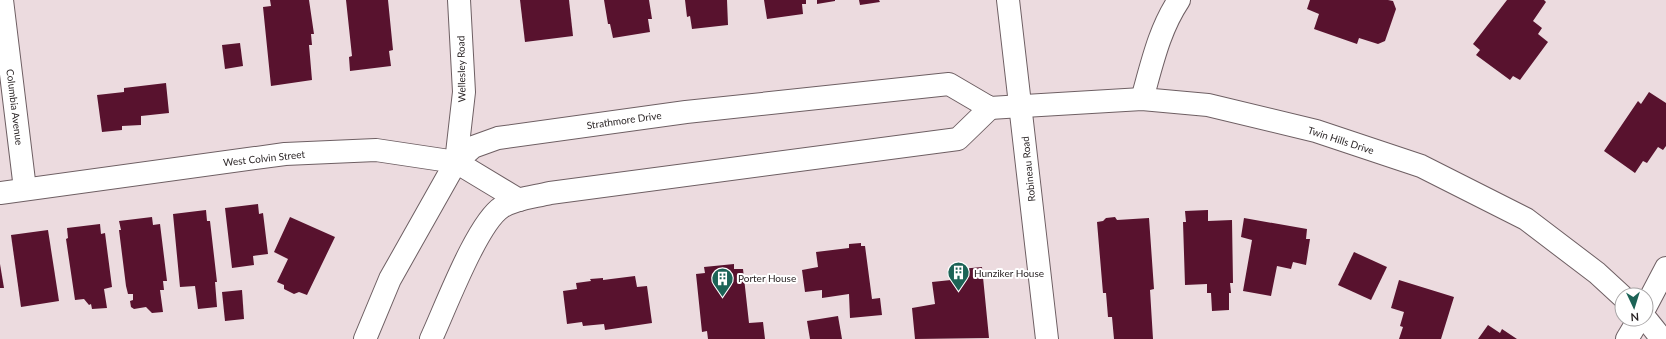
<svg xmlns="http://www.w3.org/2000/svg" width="1666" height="339" viewBox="0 0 1666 339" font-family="Lato,sans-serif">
	<rect width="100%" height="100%" fill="#ecdbdf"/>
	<g fill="#58122e">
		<path d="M 270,0 L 309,0 L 314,34 L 311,34 L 312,45 L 309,45 L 312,80 L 271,86 L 263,7 L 271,6 Z"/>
		<path d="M 346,0 L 388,0 L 393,50 L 389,51 L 391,66 L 350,71 L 349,57 L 352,56 Z"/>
		<path d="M 520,0 L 569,0 L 573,36 L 525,42 Z"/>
		<path d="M 604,0 L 649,0 L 652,19 L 648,19 L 650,32 L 613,38 L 610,24 L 608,24 Z"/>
		<path d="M 685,0 L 727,0 L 728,25 L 692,29 L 690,16 L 687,17 Z"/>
		<path d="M 764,0 L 806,0 L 806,4 L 802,4 L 803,14 L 767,19 Z"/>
		<path d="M 817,0 L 835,0 L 835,1 L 817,4 Z"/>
		<path d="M 859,0 L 879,0 L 880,2 L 860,5 Z"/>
		<path d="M 1310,0 L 1388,0 L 1393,1 L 1396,9 L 1385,41 L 1378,44 L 1359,38 L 1357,44 L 1314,29 L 1319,14 L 1307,9 Z"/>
		<path d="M 1507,0 L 1544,0 L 1546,2 L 1533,21 L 1542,28 L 1538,34 L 1548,42 L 1520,80 L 1513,76 L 1510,80 L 1476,55 L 1480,50 L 1473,44 Z"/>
		<path d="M 240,43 L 243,66 L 225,69 L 222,45 Z"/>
		<path d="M 166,83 L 169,113 L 141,116 L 141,125 L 122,126 L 122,130 L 102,132 L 97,95 L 124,92 L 124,88 Z"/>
		<path d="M 1649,92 L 1666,103 L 1666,146 L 1663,150 L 1658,147 L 1647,163 L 1643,161 L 1635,173 L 1604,151 L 1638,101 L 1641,104 Z"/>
		<path d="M 258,204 L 259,214 L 263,213 L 268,254 L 253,256 L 254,265 L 232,268 L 225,208 Z"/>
		<path d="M 206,210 L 207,221 L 210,221 L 217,282 L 215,282 L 217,307 L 198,309 L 195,286 L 180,287 L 173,214 Z"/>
		<path d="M 1208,210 L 1208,221 L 1232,220 L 1233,283 L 1230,283 L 1231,293 L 1229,293 L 1229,310 L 1212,311 L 1211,293 L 1207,293 L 1207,284 L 1185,285 L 1183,222 L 1186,222 L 1185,211 Z"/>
		<path d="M 152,217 L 153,225 L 160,224 L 167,281 L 163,281 L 164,290 L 160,290 L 163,312 L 152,313 L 146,307 L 134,309 L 131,307 L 130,301 L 133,300 L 133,294 L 128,294 L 126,286 L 119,230 L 121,230 L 119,221 Z"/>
		<path d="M 290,217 L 335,237 L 307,295 L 299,292 L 294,294 L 284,289 L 284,285 L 277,282 L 288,259 L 274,252 Z"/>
		<path d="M 1115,217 L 1117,220 L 1149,218 L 1154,289 L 1150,290 L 1153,339 L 1114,339 L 1112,317 L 1108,317 L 1106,293 L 1103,293 L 1097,222 L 1103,221 L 1106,218 Z"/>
		<path d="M 1244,218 L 1307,229 L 1306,239 L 1310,239 L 1306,265 L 1293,262 L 1291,269 L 1277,266 L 1271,296 L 1243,291 L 1252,240 L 1241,237 Z"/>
		<path d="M 100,224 L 101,234 L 105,233 L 112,287 L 104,289 L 107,308 L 92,309 L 91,304 L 89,305 L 84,299 L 75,300 L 66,239 L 68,238 L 67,228 Z"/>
		<path d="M 48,230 L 59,301 L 21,307 L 11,235 Z"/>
		<path d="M 861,243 L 861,246 L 865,246 L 872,299 L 880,298 L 882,315 L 850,318 L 849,294 L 822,298 L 822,290 L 805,292 L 802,270 L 818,267 L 816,252 L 849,248 L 849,244 Z"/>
		<path d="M 1354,252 L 1387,267 L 1371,300 L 1338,285 Z"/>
		<path d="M 0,264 L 4,288 L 0,288 Z"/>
		<path d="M 734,264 L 734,269 L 743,269 L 749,323 L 763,322 L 765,339 L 708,339 L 707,331 L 702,332 L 696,274 L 705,273 L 704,267 Z"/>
		<path d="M 982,267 L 989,338 L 915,339 L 912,308 L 935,304 L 932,282 L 951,280 L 950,270 Z"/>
		<path d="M 635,276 L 637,287 L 647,286 L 652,323 L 605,330 L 604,324 L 583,326 L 582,322 L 567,324 L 563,291 L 577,289 L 576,283 L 591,281 L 590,279 L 603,278 L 603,280 Z"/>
		<path d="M 1399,280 L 1454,297 L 1441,339 L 1399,339 L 1403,327 L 1400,326 L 1404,312 L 1391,308 Z"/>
		<path d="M 242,290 L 244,319 L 225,321 L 222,292 Z"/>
		<path d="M 838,316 L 842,339 L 810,339 L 807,321 Z"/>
		<path d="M 1488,325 L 1500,333 L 1502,329 L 1517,339 L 1478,339 Z"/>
	</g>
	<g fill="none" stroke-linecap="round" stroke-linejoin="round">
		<defs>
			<g id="minor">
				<path d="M 2,0 L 25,189"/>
				<path d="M 1008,0 L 1047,339"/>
				<path d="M 1142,99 C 1152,64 1159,30 1179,0"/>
				<path d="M 456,162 L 464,92 L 459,0"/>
				<path d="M 0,193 L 285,154 L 376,150 L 456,162 L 519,200"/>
				<path d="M 1646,306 L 1666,268"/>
				<path d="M 1646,319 L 1662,339"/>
				<path d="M 365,339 L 390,279 L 456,162 L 473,147 L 498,138 L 686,112 L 949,84 L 990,108 L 1142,99 L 1208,105 L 1316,131 L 1421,166 L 1526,219 L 1597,273 L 1622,296"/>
				<path d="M 431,339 C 445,309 477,223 502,207 C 516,198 534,197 550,193 L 958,139 L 990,108"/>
				<path d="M 1627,339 L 1639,319"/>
			</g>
		</defs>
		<use href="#minor" stroke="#6e5f63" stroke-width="24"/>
		<use href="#minor" stroke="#fff" stroke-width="22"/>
	</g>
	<defs>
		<symbol id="building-pin" viewBox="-11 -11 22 30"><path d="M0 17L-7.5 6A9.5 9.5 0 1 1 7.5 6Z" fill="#1c6356" stroke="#fff"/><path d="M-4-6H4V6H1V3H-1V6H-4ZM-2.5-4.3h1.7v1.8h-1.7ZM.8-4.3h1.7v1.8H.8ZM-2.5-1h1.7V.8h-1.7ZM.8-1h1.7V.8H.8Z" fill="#fff"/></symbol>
	</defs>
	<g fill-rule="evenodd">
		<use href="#building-pin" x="946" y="260" width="25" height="34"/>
		<use href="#building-pin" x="710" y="266" width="25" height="34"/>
	</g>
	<g text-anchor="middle" stroke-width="4" stroke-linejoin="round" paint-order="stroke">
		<g font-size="10" fill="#251f20" stroke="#fff">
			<text transform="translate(461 69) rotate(-91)" y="4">Wellesley Road</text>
			<text transform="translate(15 107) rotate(83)" y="4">Columbia Avenue</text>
			<text transform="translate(624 120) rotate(-8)" y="4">Strathmore Drive</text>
			<text transform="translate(1341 140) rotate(18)" y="4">Twin Hills Drive</text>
			<text transform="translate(264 158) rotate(-6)" y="4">West Colvin Street</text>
			<text transform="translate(1028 169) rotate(-96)" y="4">Robineau Road</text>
		</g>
		<g font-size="10" fill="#251f20" stroke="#fff" text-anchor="start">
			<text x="974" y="277">Hunziker House</text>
			<text x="738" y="282">Porter House</text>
		</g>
	</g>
	<g transform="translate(1634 307) rotate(176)"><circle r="19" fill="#ffffff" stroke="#a8a5a6"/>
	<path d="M0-3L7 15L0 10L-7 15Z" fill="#1c6356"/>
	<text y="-6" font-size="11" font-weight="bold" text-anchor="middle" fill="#251f20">N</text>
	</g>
</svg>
